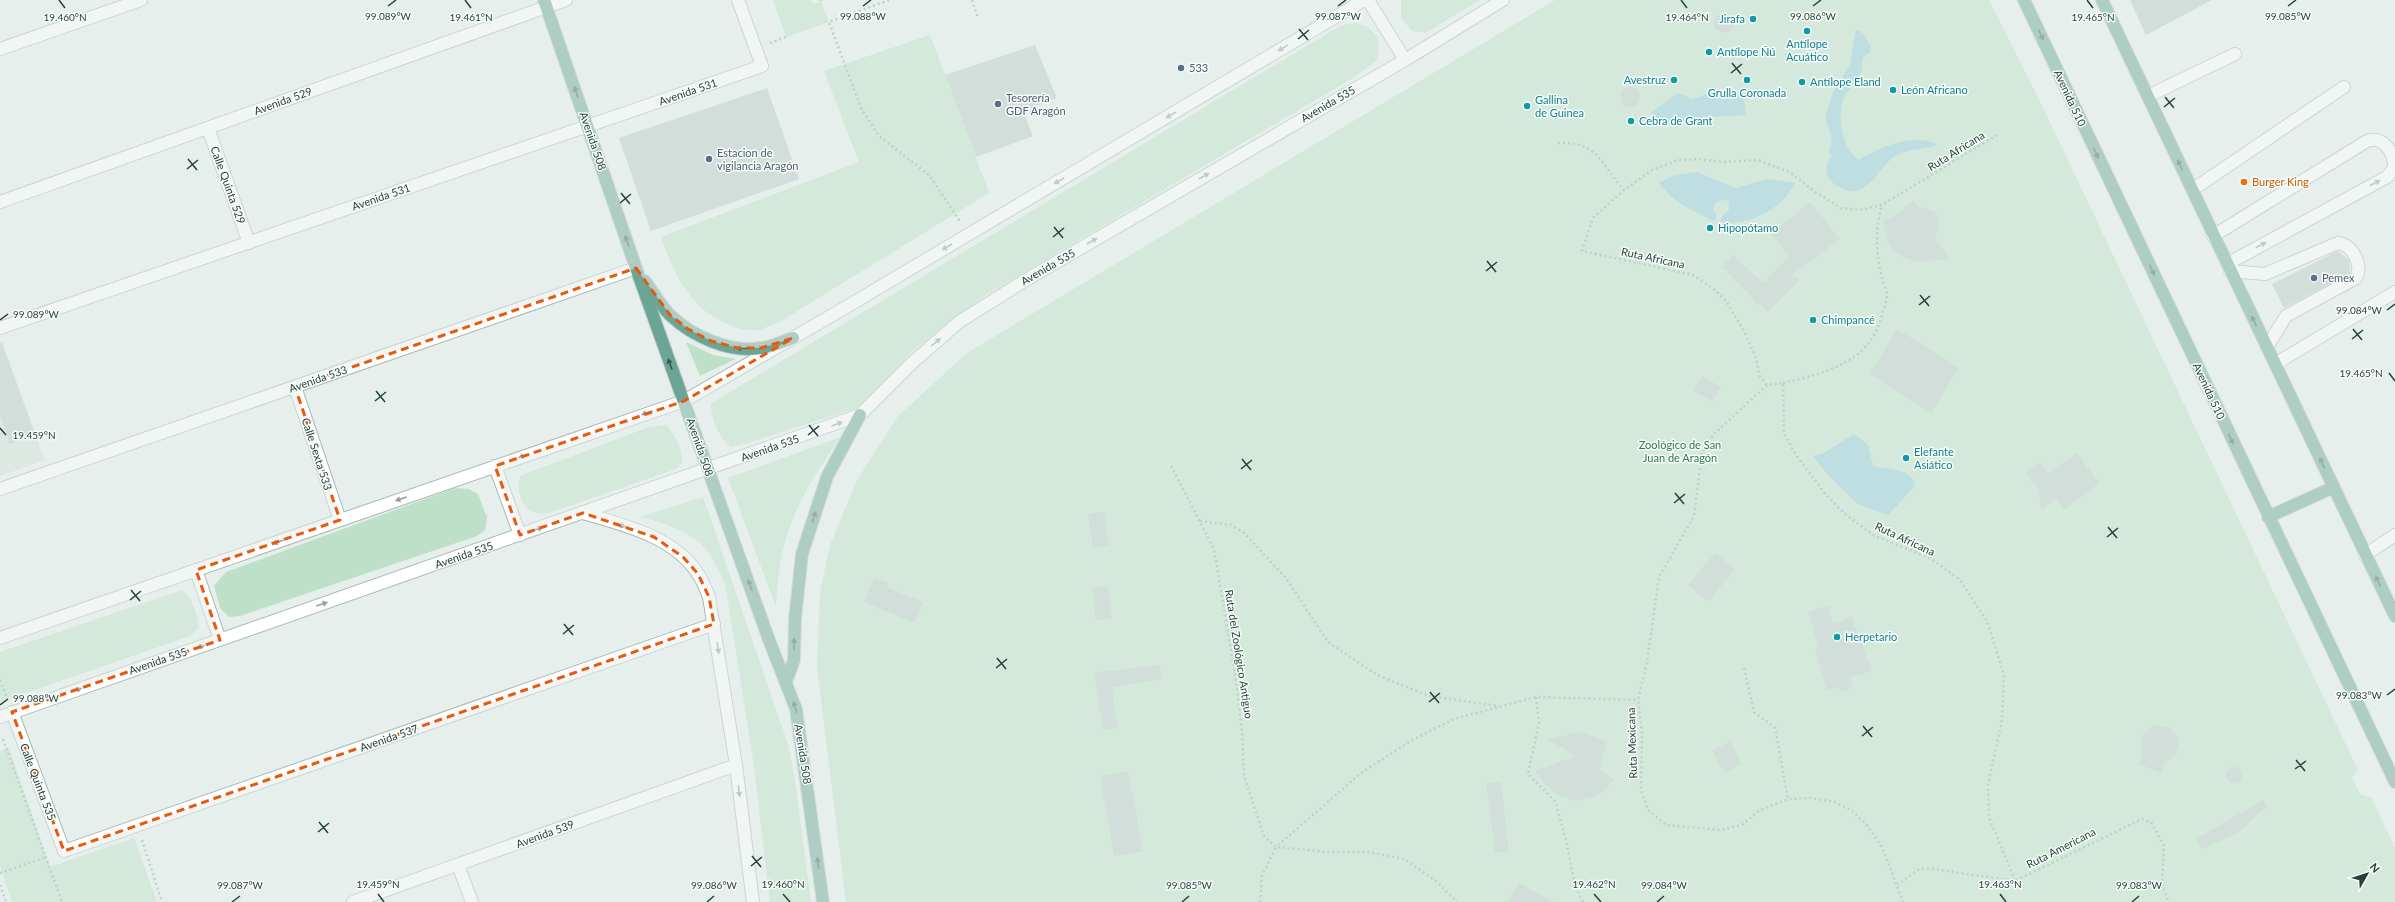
<svg xmlns="http://www.w3.org/2000/svg" width="2395" height="902" viewBox="0 0 2395 902" font-family="Lato,sans-serif">
	<rect width="100%" height="100%" fill="#e6efeb"/>
	<path fill="#d4dfda" d="M 7,356 L 45,460 L 0,476 L 0,359 Z"/>
	<g fill="#bfe0c8">
		<path d="M 773,0 L 811,0 L 813,4 L 821,1 L 829,22 L 786,37 Z"/>
		<path d="M 1401,0 L 1480,0 L 1425,33 L 1412,31 L 1401,18 Z"/>
		<path d="M 1555,0 L 1989,0 L 2036,93 L 2358,770 L 2352,778 L 2361,795 L 2371,797 L 2395,848 L 2395,902 L 846,902 L 817,667 L 820,592 L 830,545 L 857,480 L 898,416 L 967,353 Z"/>
		<path d="M 1354,23 L 1367,26 L 1377,37 L 1379,50 L 1376,61 L 1356,76 L 981,298 L 916,348 L 857,408 L 748,443 L 731,447 C 720,440 710,417 711,404 L 717,400 L 1340,26 Z"/>
		<path d="M 930,35 L 989,193 L 781,321 C 774,324 766,328 758,330 C 746,331 736,328 725,323 C 688,306 674,273 661,237 L 859,162 L 824,71 Z"/>
		<path d="M 686,342 L 713,355 L 736,359 L 700,376 Z"/>
		<path d="M 666,425 C 676,436 682,448 682,463 L 676,469 L 549,513 C 544,513 537,514 533,512 C 520,507 517,488 520,476 L 649,427 Z"/>
		<path d="M 841,437 C 799,496 779,533 776,607 L 728,478 Z"/>
		<path d="M 455,488 L 469,489 L 478,494 L 487,517 L 485,530 L 477,536 L 240,616 L 229,617 L 220,608 L 214,586 L 226,572 Z"/>
		<path d="M 703,497 L 788,744 L 795,780 L 811,902 L 770,902 L 754,766 L 725,583 C 718,569 712,554 700,543 C 685,530 660,521 640,517 Z"/>
		<path d="M 182,590 C 193,598 197,615 199,628 L 190,636 L 0,702 L 0,652 Z"/>
		<path d="M 9,748 L 50,867 L 134,838 L 157,902 L 12,902 L 0,866 L 0,751 Z"/>
	</g>
	<g fill="#8ec9d4">
		<path d="M 1856,30 L 1863,33 L 1871,47 L 1869,53 L 1863,57 C 1861,62 1863,67 1861,72 C 1858,82 1848,88 1844,98 C 1836,115 1842,149 1859,160 C 1878,147 1917,132 1938,145 C 1926,149 1911,149 1899,154 C 1879,162 1869,203 1841,188 C 1836,186 1830,181 1828,176 C 1825,168 1827,163 1831,156 L 1829,152 L 1832,139 L 1825,117 L 1834,90 L 1850,64 Z"/>
		<path d="M 1678,93 L 1692,99 L 1711,93 L 1721,99 L 1739,97 L 1744,100 L 1746,115 L 1692,118 L 1676,125 L 1658,123 L 1651,113 Z"/>
		<path d="M 1697,172 L 1736,188 L 1767,179 L 1795,183 C 1782,209 1749,227 1720,222 L 1723,215 L 1729,210 L 1729,202 L 1723,199 L 1714,204 L 1713,209 L 1717,215 L 1715,221 C 1692,211 1674,203 1659,183 L 1672,176 Z"/>
		<path d="M 1854,434 L 1868,445 L 1873,466 C 1888,470 1911,467 1915,486 L 1888,515 L 1858,504 L 1829,476 L 1813,456 L 1824,453 Z"/>
	</g>
	<g fill="#bbcac4">
		<path d="M 2130,0 L 2212,0 L 2146,35 Z"/>
		<circle cx="1724" cy="23" r="10"/>
		<path d="M 1035,45 L 1057,98 L 1023,111 L 1033,136 L 976,157 L 945,75 Z"/>
		<circle cx="1630" cy="97" r="10"/>
		<path d="M 767,88 L 799,179 L 651,231 L 619,138 Z"/>
		<path d="M 1913,200 L 1919,207 L 1931,210 L 1936,213 L 1940,225 L 1935,239 L 1950,259 L 1915,262 L 1896,253 L 1889,245 L 1884,227 L 1885,218 L 1891,219 Z"/>
		<path d="M 1810,202 L 1840,239 L 1792,275 L 1800,279 L 1768,312 L 1759,303 L 1757,305 L 1750,297 L 1751,296 L 1722,267 L 1733,255 L 1763,283 L 1789,256 L 1771,234 Z"/>
		<path d="M 2338,251 L 2349,260 L 2350,273 L 2284,308 L 2272,284 Z"/>
		<path d="M 1897,329 L 1959,368 L 1931,413 L 1870,374 Z"/>
		<path d="M 0,343 L 2,343 L 35,434 L 10,444 L 0,414 Z"/>
		<path d="M 1702,376 L 1721,387 L 1713,401 L 1694,391 Z"/>
		<path d="M 2077,453 L 2099,483 L 2064,510 L 2056,499 L 2041,509 L 2039,490 L 2026,473 L 2040,462 L 2049,474 Z"/>
		<path d="M 1104,512 L 1109,545 L 1093,547 L 1088,514 Z"/>
		<path d="M 1715,553 L 1735,569 L 1708,602 L 1688,585 Z"/>
		<path d="M 874,578 L 888,583 L 887,588 L 923,602 L 915,623 L 864,602 Z"/>
		<path d="M 1108,586 L 1112,618 L 1096,620 L 1092,588 Z"/>
		<path d="M 1828,606 L 1833,624 L 1851,616 L 1872,671 L 1850,677 L 1853,688 L 1840,692 L 1838,687 L 1827,690 L 1815,650 L 1819,649 L 1808,612 Z"/>
		<path d="M 1159,665 L 1162,679 L 1112,687 L 1117,728 L 1103,730 L 1094,673 Z"/>
		<path d="M 2157,725 L 2170,728 L 2178,738 L 2179,744 L 2175,756 L 2165,762 L 2161,773 L 2139,764 L 2143,754 L 2141,748 L 2142,736 L 2151,727 Z"/>
		<path d="M 1580,732 L 1607,742 L 1599,769 L 1614,780 L 1605,790 L 1592,797 L 1577,801 L 1560,796 L 1545,784 L 1535,771 L 1575,756 L 1548,739 Z"/>
		<path d="M 1730,741 L 1742,764 L 1725,773 L 1712,751 Z"/>
		<circle cx="2234" cy="775" r="8"/>
		<path d="M 1128,771 L 1143,851 L 1114,856 L 1100,776 Z"/>
		<path d="M 1501,782 L 1509,851 L 1495,853 L 1486,784 Z"/>
		<path d="M 2263,800 L 2267,806 L 2239,832 L 2202,849 L 2196,839 Z"/>
		<path d="M 1519,883 L 1553,902 L 1508,902 Z"/>
	</g>
	<g fill="none" stroke-linecap="round" stroke-linejoin="round">
		<defs>
			<g id="minor">
				<path d="M 1368,0 L 1405,60"/>
				<path d="M 0,49 L 141,0"/>
				<path d="M 2148,96 L 2235,54"/>
				<path d="M 208,128 L 249,243"/>
				<path d="M 2192,190 L 2344,87"/>
				<path d="M 0,202 L 566,0"/>
				<path d="M 2213,236 L 2367,141 C 2383,135 2395,153 2394,168 L 2387,177 L 2227,264"/>
				<path d="M 2230,271 L 2265,274 L 2338,243 C 2353,245 2363,265 2356,278 L 2286,316 L 2267,347"/>
				<path d="M 0,328 L 762,66 L 738,0"/>
				<path d="M 2275,364 L 2395,292"/>
				<path d="M 295,387 L 340,520"/>
				<path d="M 495,466 L 520,535"/>
				<path d="M 0,489 L 636,268"/>
				<path d="M 583,513 C 623,525 674,536 698,574 C 703,581 706,589 709,597 L 736,765 L 753,902"/>
				<path d="M 2365,555 L 2395,535"/>
				<path d="M 196,570 L 220,640"/>
				<path d="M 0,638 L 684,401 L 836,313 L 1364,0"/>
				<path d="M 12,712 L 64,851 L 714,624"/>
				<path d="M 0,717 L 860,415 L 913,362 L 959,322 L 1024,281 L 1405,60 L 1503,0"/>
				<path d="M 458,865 L 472,902"/>
				<path d="M 353,902 L 736,765"/>
			</g>
			<g id="major">
				<path d="M 544,0 L 636,268 L 769,640 L 796,709 L 823,902"/>
				<path d="M 2024,0 L 2395,782"/>
				<path d="M 2102,0 L 2395,616"/>
				<path d="M 645,281 C 653,292 661,306 670,315 C 693,337 730,353 761,348 C 772,347 783,341 793,338"/>
				<path d="M 2268,517 L 2334,487"/>
				<path d="M 786,682 L 794,660 L 795,619 L 802,554 L 827,477 L 860,415"/>
			</g>
		</defs>
		<use href="#minor" stroke="#a8b8b2" stroke-width="14"/>
		<use href="#major" stroke="#c2cac8" stroke-width="14"/>
		<g stroke="#86b3a5" stroke-width="2.5" stroke-dasharray="2 3" stroke-linecap="butt">
			<path d="M 821,0 L 821,1"/>
			<path d="M 889,0 L 829,22 L 861,108 L 879,136 L 929,175 L 961,223"/>
			<path d="M 972,0 L 978,18"/>
			<path d="M 770,43 L 786,37"/>
			<path d="M 1997,135 L 1882,205 L 1859,210 L 1841,208 L 1815,192 L 1791,173 L 1758,160 L 1723,162 L 1698,159 L 1678,160 L 1652,170 L 1624,190 L 1593,218 L 1582,251 L 1693,275 L 1715,290 L 1726,301 L 1745,333 L 1756,358 L 1759,375 L 1767,385 L 1783,383 L 1784,433 L 1796,455 L 1826,495 L 1845,514 L 1875,536 L 1930,558 L 1943,567 L 1960,580 L 1987,621 L 2004,675 L 2002,720 L 1988,785 L 1989,817 L 2015,881"/>
			<path d="M 1558,143 C 1599,141 1600,164 1624,190"/>
			<path d="M 1783,383 C 1825,373 1870,363 1882,315 C 1883,309 1887,301 1887,294 C 1886,288 1882,280 1881,274 C 1876,250 1875,228 1882,205"/>
			<path d="M 1767,385 L 1713,435 L 1702,453 L 1694,516 L 1659,577 L 1647,662 L 1638,700 L 1642,733 L 1641,790 L 1648,810 L 1666,825 L 1720,830 L 1742,825 L 1760,810 L 1788,799 L 1811,798 L 1835,802 L 1851,810 L 1866,824 L 1882,847 L 1903,902"/>
			<path d="M 1171,466 L 1214,549 L 1236,681 L 1242,732 L 1244,776 L 1264,836 L 1276,847 L 1361,773 L 1412,740 L 1454,719 L 1536,697 L 1638,700"/>
			<path d="M 1200,521 L 1231,525 L 1244,533 L 1286,578 L 1328,642 L 1377,675 L 1429,696 L 1499,706"/>
			<path d="M 1744,668 L 1754,712 L 1775,728 L 1788,799"/>
			<path d="M 0,680 L 7,698"/>
			<path d="M 1536,697 L 1539,723 L 1528,774 L 1555,801 L 1567,844 L 1575,887 L 1583,902"/>
			<path d="M 3,739 L 62,902"/>
			<path d="M 142,840 L 162,902"/>
			<path d="M 0,873 L 46,857"/>
			<path d="M 0,885 L 6,902"/>
			<path d="M 1897,885 L 1918,870 L 1926,868 L 2015,881 L 2142,819 L 2151,822 L 2164,846 L 2162,885 L 2169,902"/>
			<path d="M 1260,902 L 1262,876 L 1276,847 L 1327,852 L 1369,852 L 1404,859 L 1436,881 L 1457,902"/>
		</g>
		<use href="#minor" stroke="#fff" stroke-width="12"/>
		<use href="#major" stroke="#6aa596" stroke-width="12"/>
	</g>
	<defs><path id="oneway-solid" d="M-6-.8H1V-3.2L6.5 0L1 3.2V.8H-6Z"/></defs>
	<g fill="#365b51">
		<use href="#oneway-solid" transform="translate(2041 35) rotate(65)"/>
		<use href="#oneway-solid" transform="translate(576 92) rotate(-109)"/>
		<use href="#oneway-solid" transform="translate(2096 153) rotate(65)"/>
		<use href="#oneway-solid" transform="translate(2180 165) rotate(-115)"/>
		<use href="#oneway-solid" transform="translate(627 241) rotate(-109)"/>
		<use href="#oneway-solid" transform="translate(2152 270) rotate(65)"/>
		<use href="#oneway-solid" transform="translate(2254 321) rotate(-116)"/>
		<use href="#oneway-solid" transform="translate(742 348) rotate(-177)"/>
		<use href="#oneway-solid" transform="translate(670 364) rotate(-110)"/>
		<use href="#oneway-solid" transform="translate(2231 439) rotate(65)"/>
		<use href="#oneway-solid" transform="translate(2322 463) rotate(-115)"/>
		<use href="#oneway-solid" transform="translate(814 517) rotate(-72)"/>
		<use href="#oneway-solid" transform="translate(2378 581) rotate(-116)"/>
		<use href="#oneway-solid" transform="translate(750 585) rotate(-110)"/>
		<use href="#oneway-solid" transform="translate(794 644) rotate(-89)"/>
		<use href="#oneway-solid" transform="translate(795 707) rotate(-107)"/>
		<use href="#oneway-solid" transform="translate(818 863) rotate(-97)"/>
	</g>
	<g fill="#92a09c">
		<use href="#oneway-solid" transform="translate(1283 48) rotate(149)"/>
		<use href="#oneway-solid" transform="translate(1171 115) rotate(149)"/>
		<use href="#oneway-solid" transform="translate(1204 176) rotate(-30)"/>
		<use href="#oneway-solid" transform="translate(1059 181) rotate(149)"/>
		<use href="#oneway-solid" transform="translate(2375 183) rotate(-28)"/>
		<use href="#oneway-solid" transform="translate(1092 241) rotate(-30)"/>
		<use href="#oneway-solid" transform="translate(2261 245) rotate(-28)"/>
		<use href="#oneway-solid" transform="translate(947 247) rotate(149)"/>
		<use href="#oneway-solid" transform="translate(936 342) rotate(-40)"/>
		<use href="#oneway-solid" transform="translate(647 413) rotate(161)"/>
		<use href="#oneway-solid" transform="translate(837 424) rotate(-20)"/>
		<use href="#oneway-solid" transform="translate(524 456) rotate(161)"/>
		<use href="#oneway-solid" transform="translate(401 499) rotate(161)"/>
		<use href="#oneway-solid" transform="translate(620 525) rotate(18)"/>
		<use href="#oneway-solid" transform="translate(537 529) rotate(-19)"/>
		<use href="#oneway-solid" transform="translate(278 542) rotate(161)"/>
		<use href="#oneway-solid" transform="translate(322 604) rotate(-19)"/>
		<use href="#oneway-solid" transform="translate(199 647) rotate(-19)"/>
		<use href="#oneway-solid" transform="translate(718 648) rotate(81)"/>
		<use href="#oneway-solid" transform="translate(76 690) rotate(-19)"/>
		<use href="#oneway-solid" transform="translate(739 791) rotate(83)"/>
	</g>
	<path d="M0 0H2395V902H0ZM 636,268 L 670,315 L 688,329 L 711,341 L 738,348 L 761,348 L 793,338 L 684,401 L 495,466 L 520,535 L 583,513 L 654,537 L 683,557 L 698,574 L 709,597 L 714,624 L 64,851 L 12,712 L 220,640 L 196,570 L 340,520 L 295,387 Z" fill="#e6efeb" fill-opacity=".55" fill-rule="evenodd"/>
	<path fill="none" stroke="#e8590c" stroke-width="3" stroke-dasharray="8 5" stroke-linejoin="round" d="M 636,268 L 670,315 L 688,329 L 711,341 L 738,348 L 761,348 L 793,338 L 684,401 L 495,466 L 520,535 L 583,513 L 654,537 L 683,557 L 698,574 L 709,597 L 714,624 L 64,851 L 12,712 L 220,640 L 196,570 L 340,520 L 295,387 Z"/>
	<path fill="none" stroke="#24423a" stroke-width="1.5" d="M 59,0 L 65,8M 465,0 L 471,8M 1681,0 L 1687,8M 2087,0 L 2093,8M 388,6 L 396,0M 863,6 L 871,0M 1338,6 L 1346,0M 1813,6 L 1821,0M 2288,6 L 2296,0M 1299,29 L 1308,40M 1298,39 L 1309,30M 1732,63 L 1741,74M 1731,73 L 1742,64M 2165,97 L 2174,108M 2164,107 L 2175,98M 188,159 L 197,170M 187,169 L 198,160M 621,193 L 630,204M 620,203 L 631,194M 1054,227 L 1063,238M 1053,237 L 1064,228M 1487,261 L 1496,272M 1486,271 L 1497,262M 1920,295 L 1929,306M 1919,305 L 1930,296M 2387,310 L 2395,304M 0,320 L 8,314M 2353,329 L 2362,340M 2352,339 L 2363,330M 2389,373 L 2395,381M 376,391 L 385,402M 375,401 L 386,392M 809,425 L 818,436M 0,428 L 6,435M 808,435 L 819,426M 1242,459 L 1251,470M 1241,469 L 1252,460M 1675,493 L 1684,504M 1674,503 L 1685,494M 2108,527 L 2117,538M 2107,537 L 2118,528M 131,590 L 140,601M 130,600 L 141,591M 564,624 L 573,635M 563,634 L 574,625M 997,658 L 1006,669M 996,668 L 1007,659M 1430,692 L 1439,703M 2387,695 L 2395,689M 1429,702 L 1440,693M 0,705 L 8,699M 1863,726 L 1872,737M 1862,736 L 1873,727M 2296,760 L 2305,771M 2295,769 L 2306,761M 319,822 L 328,833M 318,832 L 329,823M 752,856 L 761,867M 751,866 L 762,857M 378,894 L 384,902M 783,894 L 790,902M 1594,894 L 1601,902M 2000,894 L 2006,902M 232,902 L 240,896M 707,902 L 714,896M 1182,902 L 1189,896M 1657,902 L 1664,896M 2132,902 L 2139,896"/>
	<g fill="#0f9aa8" stroke="#f7fbf9" stroke-width="1.5">
		<circle cx="1753" cy="19" r="4"/>
		<circle cx="1807" cy="31" r="4"/>
		<circle cx="1709" cy="52" r="4"/>
		<circle cx="1674" cy="80" r="4"/>
		<circle cx="1747" cy="80" r="4"/>
		<circle cx="1802" cy="82" r="4"/>
		<circle cx="1893" cy="90" r="4"/>
		<circle cx="1527" cy="106" r="4"/>
		<circle cx="1631" cy="121" r="4"/>
		<circle cx="1710" cy="228" r="4"/>
		<circle cx="1813" cy="320" r="4"/>
		<circle cx="1906" cy="458" r="4"/>
		<circle cx="1837" cy="637" r="4"/>
	</g>
	<g fill="#5c6f8a" stroke="#f7fbf9" stroke-width="1.5">
		<circle cx="1181" cy="68" r="4"/>
		<circle cx="998" cy="104" r="4"/>
		<circle cx="709" cy="159" r="4"/>
		<circle cx="2314" cy="278" r="4"/>
	</g>
	<circle fill="#e8710a" stroke="#f7fbf9" stroke-width="1.5" cx="2244" cy="182" r="4"/>
	<g text-anchor="middle" stroke-width="3" stroke-linejoin="round" paint-order="stroke">
		<g font-size="11" fill="#0d838f" stroke="#f7fbf9" text-anchor="start">
			<text x="1745" y="23" text-anchor="end">Jirafa</text>
			<text x="1807" y="48" text-anchor="middle">Antílope<tspan x="1807" dy="13">Acuático</tspan></text>
			<text x="1717" y="56">Antílope Ñú</text>
			<text x="1666" y="84" text-anchor="end">Avestruz</text>
			<text x="1810" y="86">Antílope Eland</text>
			<text x="1901" y="94">León Africano</text>
			<text x="1747" y="97" text-anchor="middle">Grulla Coronada</text>
			<text x="1535" y="104">Gallina<tspan x="1535" dy="13">de Guinea</tspan></text>
			<text x="1639" y="125">Cebra de Grant</text>
			<text x="1718" y="232">Hipopótamo</text>
			<text x="1821" y="324">Chimpancé</text>
			<text x="1914" y="456">Elefante<tspan x="1914" dy="13">Asiático</tspan></text>
			<text x="1845" y="641">Herpetario</text>
		</g>
		<g font-size="11" fill="#4e5e75" stroke="#f7fbf9" text-anchor="start">
			<text x="1189" y="72">533</text>
			<text x="1006" y="102">Tesorería<tspan x="1006" dy="13">GDF Aragón</tspan></text>
			<text x="717" y="157">Estacion de<tspan x="717" dy="13">vigilancia Aragón</tspan></text>
			<text x="2322" y="282">Pemex</text>
		</g>
		<g font-size="11" fill="#24423a" stroke="#f7fbf9">
			<text transform="translate(688 92) rotate(-19)" y="4">Avenida 531</text>
			<text transform="translate(2070 98) rotate(65)" y="4">Avenida 510</text>
			<text transform="translate(283 101) rotate(-20)" y="4">Avenida 529</text>
			<text transform="translate(1328 104) rotate(-30)" y="4">Avenida 535</text>
			<text transform="translate(593 141) rotate(71)" y="4">Avenida 508</text>
			<text transform="translate(1956 151) rotate(-32)" y="4">Ruta Africana</text>
			<text transform="translate(228 185) rotate(70)" y="4">Calle Quinta 529</text>
			<text transform="translate(381 197) rotate(-19)" y="4">Avenida 531</text>
			<text transform="translate(1653 258) rotate(12)" y="4">Ruta Africana</text>
			<text transform="translate(1048 267) rotate(-30)" y="4">Avenida 535</text>
			<text transform="translate(318 379) rotate(-19)" y="4">Avenida 533</text>
			<text transform="translate(2209 391) rotate(65)" y="4">Avenida 510</text>
			<text transform="translate(700 447) rotate(71)" y="4">Avenida 508</text>
			<text transform="translate(770 448) rotate(-19)" y="4">Avenida 535</text>
			<text transform="translate(317 454) rotate(72)" y="4">Calle Sexta 533</text>
			<text transform="translate(1905 539) rotate(25)" y="4">Ruta Africana</text>
			<text transform="translate(464 555) rotate(-19)" y="4">Avenida 535</text>
			<text transform="translate(1239 654) rotate(81)" y="4">Ruta del Zoológico Antiguo</text>
			<text transform="translate(158 661) rotate(-19)" y="4">Avenida 535</text>
			<text transform="translate(389 738) rotate(-19)" y="4">Avenida 537</text>
			<text transform="translate(1632 743) rotate(-92)" y="4">Ruta Mexicana</text>
			<text transform="translate(803 754) rotate(81)" y="4">Avenida 508</text>
			<text transform="translate(38 782) rotate(69)" y="4">Calle Quinta 535</text>
			<text transform="translate(545 834) rotate(-20)" y="4">Avenida 539</text>
			<text transform="translate(2061 848) rotate(-27)" y="4">Ruta Americana</text>
		</g>
		<g font-size="11" fill="#c56008" stroke="#f7fbf9" text-anchor="start">
			<text x="2252" y="186">Burger King</text>
		</g>
		<g font-size="11" fill="#2d7a4b" stroke="#f7fbf9">
			<text x="1680" y="449">Zoológico de San<tspan x="1680" dy="13">Juan de Aragón</tspan></text>
		</g>
	</g>
	<g font-size="10" text-anchor="middle" fill="#24423a" stroke="#f7fbf9" stroke-width="3" stroke-linejoin="round" paint-order="stroke">
		<text x="863" y="20">99.088°W</text>
		<text x="388" y="20">99.089°W</text>
		<text x="1338" y="20">99.087°W</text>
		<text x="1813" y="20">99.086°W</text>
		<text x="2288" y="20">99.085°W</text>
		<text x="65" y="21">19.460°N</text>
		<text x="471" y="21">19.461°N</text>
		<text x="1687" y="21">19.464°N</text>
		<text x="2093" y="21">19.465°N</text>
		<text x="2359" y="314">99.084°W</text>
		<text x="36" y="318">99.089°W</text>
		<text x="2361" y="377">19.465°N</text>
		<text x="34" y="439">19.459°N</text>
		<text x="2359" y="699">99.083°W</text>
		<text x="36" y="702">99.088°W</text>
		<text x="378" y="888">19.459°N</text>
		<text x="783" y="888">19.460°N</text>
		<text x="1594" y="888">19.462°N</text>
		<text x="2000" y="888">19.463°N</text>
		<text x="240" y="889">99.087°W</text>
		<text x="714" y="889">99.086°W</text>
		<text x="1189" y="889">99.085°W</text>
		<text x="1664" y="889">99.084°W</text>
		<text x="2139" y="889">99.083°W</text>
	</g>
	<g transform="translate(2367 874) rotate(51)" stroke="#f7fbf9" stroke-width="3" paint-order="stroke">
	<path d="M0-3L7 15L0 10L-7 15Z" fill="#24423a"/>
	<text y="-6" font-size="11" font-weight="bold" text-anchor="middle" fill="#24423a">N</text>
	</g>
</svg>
